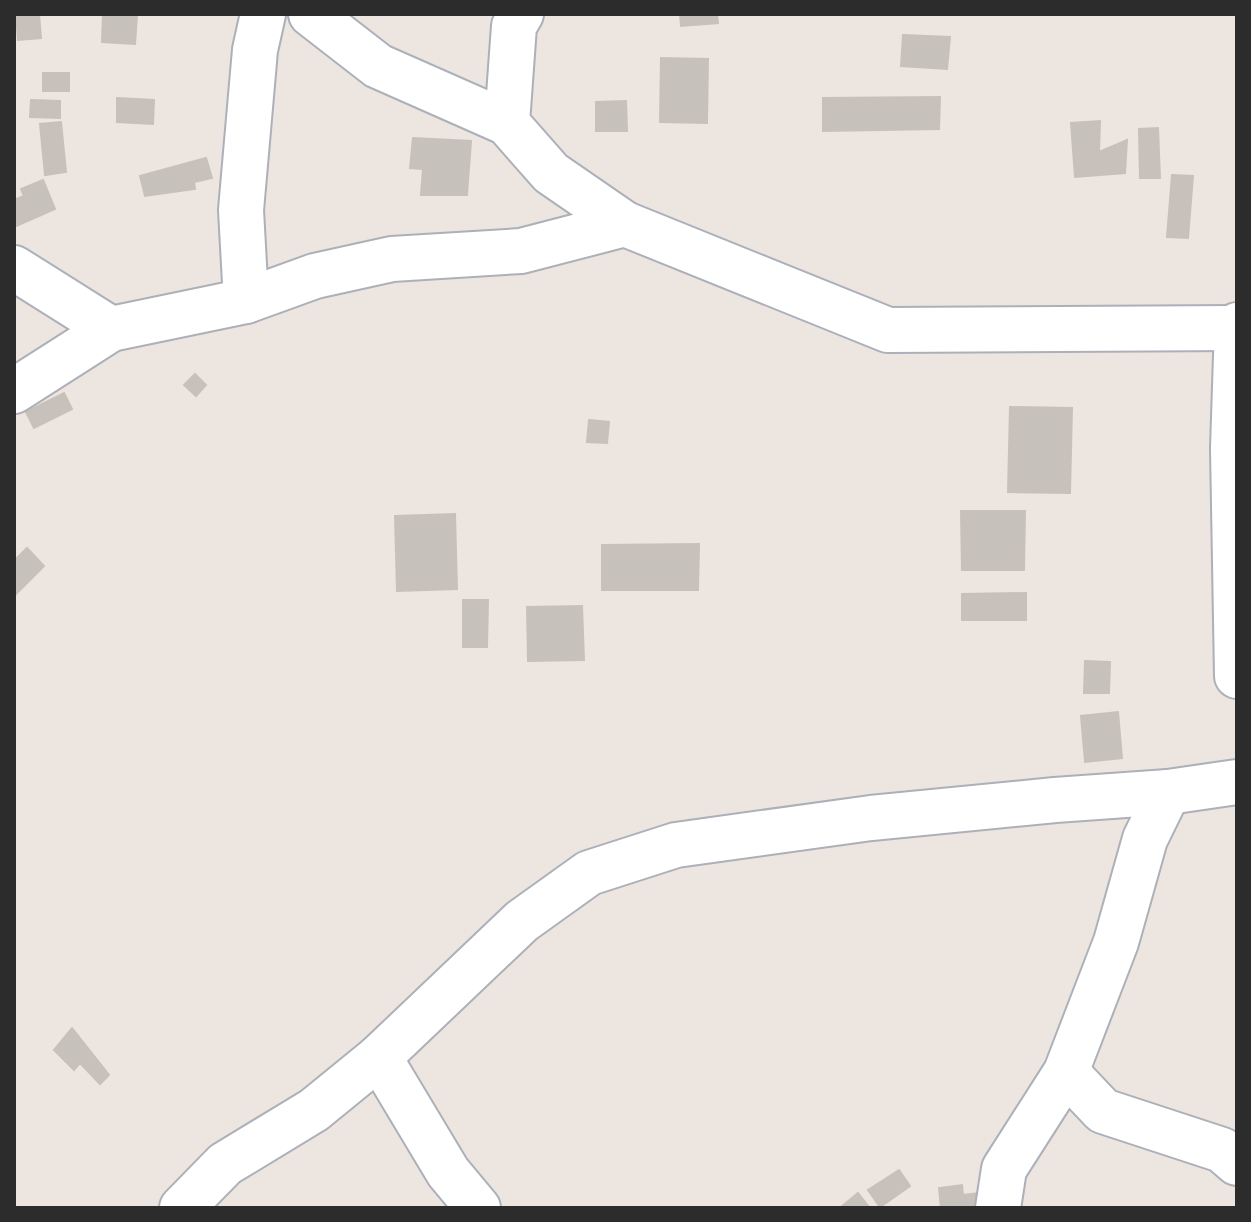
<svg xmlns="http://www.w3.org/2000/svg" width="1251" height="1222" viewBox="0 0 1251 1222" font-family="'Asap Condensed',sans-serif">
	<rect width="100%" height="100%" fill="#ede5e0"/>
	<g fill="#c6c1bb" stroke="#c8c1ba" stroke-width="2">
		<path d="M 16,14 L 39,14 L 41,38 L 18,40 Z"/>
		<path d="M 103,14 L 137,16 L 135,44 L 102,42 Z"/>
		<path d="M 680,14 L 717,14 L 718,23 L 681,26 Z"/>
		<path d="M 903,35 L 950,37 L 947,69 L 901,66 Z"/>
		<path d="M 661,58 L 708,59 L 707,123 L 660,122 Z"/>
		<rect x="43" y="73" width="26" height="18"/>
		<path d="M 940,97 L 939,129 L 823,131 L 823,98 Z"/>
		<path d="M 117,98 L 154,100 L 153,124 L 117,122 Z"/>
		<path d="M 31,100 L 60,101 L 60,118 L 30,117 Z"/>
		<path d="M 626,101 L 627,131 L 596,131 L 596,102 Z"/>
		<path d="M 1100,121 L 1099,152 L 1127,140 L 1125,173 L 1075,177 L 1071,123 Z"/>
		<path d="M 61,122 L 66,172 L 45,175 L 40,124 Z"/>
		<path d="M 1158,128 L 1160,178 L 1140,178 L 1139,129 Z"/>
		<path d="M 413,138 L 471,141 L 467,195 L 421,195 L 423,169 L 410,168 Z"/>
		<path d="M 206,158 L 212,178 L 194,182 L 195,189 L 145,196 L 140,176 Z"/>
		<path d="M 1172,175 L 1193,176 L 1188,238 L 1167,237 Z"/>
		<path d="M 43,180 L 55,209 L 14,227 L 14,200 L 24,196 L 21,189 Z"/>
		<path d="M 195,374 L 206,385 L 196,396 L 184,385 Z"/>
		<path d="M 64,393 L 72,409 L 34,428 L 26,412 Z"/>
		<path d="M 1010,407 L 1072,408 L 1070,493 L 1008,492 Z"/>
		<path d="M 589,420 L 609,422 L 607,443 L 587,442 Z"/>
		<path d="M 961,511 L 1025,511 L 1024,570 L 962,570 Z"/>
		<path d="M 455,514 L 457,589 L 397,591 L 395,516 Z"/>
		<path d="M 699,544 L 698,590 L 602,590 L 602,545 Z"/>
		<path d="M 27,548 L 44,566 L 14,596 L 14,561 Z"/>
		<path d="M 1026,593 L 1026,620 L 962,620 L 962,594 Z"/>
		<path d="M 463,600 L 488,600 L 487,647 L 463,647 Z"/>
		<path d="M 582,606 L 584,660 L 528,661 L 527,607 Z"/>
		<path d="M 1085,661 L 1110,662 L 1109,693 L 1084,693 Z"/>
		<path d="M 1118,712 L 1122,758 L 1085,762 L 1081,716 Z"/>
		<path d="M 72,1028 L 109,1075 L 100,1084 L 80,1063 L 74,1070 L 54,1050 Z"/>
		<path d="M 899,1170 L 910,1186 L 880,1207 L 868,1190 Z"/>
		<path d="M 962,1185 L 963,1195 L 987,1192 L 989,1208 L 941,1208 L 939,1188 Z"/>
		<path d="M 858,1193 L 869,1207 L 840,1208 Z"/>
	</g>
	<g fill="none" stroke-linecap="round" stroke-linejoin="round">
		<defs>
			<g id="street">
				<path d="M 311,14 L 378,66 L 507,123"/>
				<path d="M 625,224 L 888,330 L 1237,328"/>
				<path d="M 14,268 L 111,329"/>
				<path d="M 246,301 L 241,210 L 255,50 L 263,14"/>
				<path d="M 1237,325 L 1233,448 L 1237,676"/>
				<path d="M 14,391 L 111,329 L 246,301 L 315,276 L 392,259 L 521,251 L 625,224 L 551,173 L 507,123 L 514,26 L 521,14"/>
				<path d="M 379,1057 L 448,1172 L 478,1208"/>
				<path d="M 1066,1072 L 1103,1111 L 1222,1150 L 1237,1163"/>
				<path d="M 182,1208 L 225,1164 L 314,1110 L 379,1057 L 522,921 L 589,873 L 676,845 L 871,818 L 1055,800 L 1168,792 L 1237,782"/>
				<path d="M 998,1208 L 1004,1169 L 1066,1072 L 1116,942 L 1145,839 L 1168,792"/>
			</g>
		</defs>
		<use href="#street" stroke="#acb0b8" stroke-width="48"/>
		<use href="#street" stroke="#fff" stroke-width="44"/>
	</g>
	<rect width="1251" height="1222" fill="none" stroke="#2c2c2c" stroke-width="32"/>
</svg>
